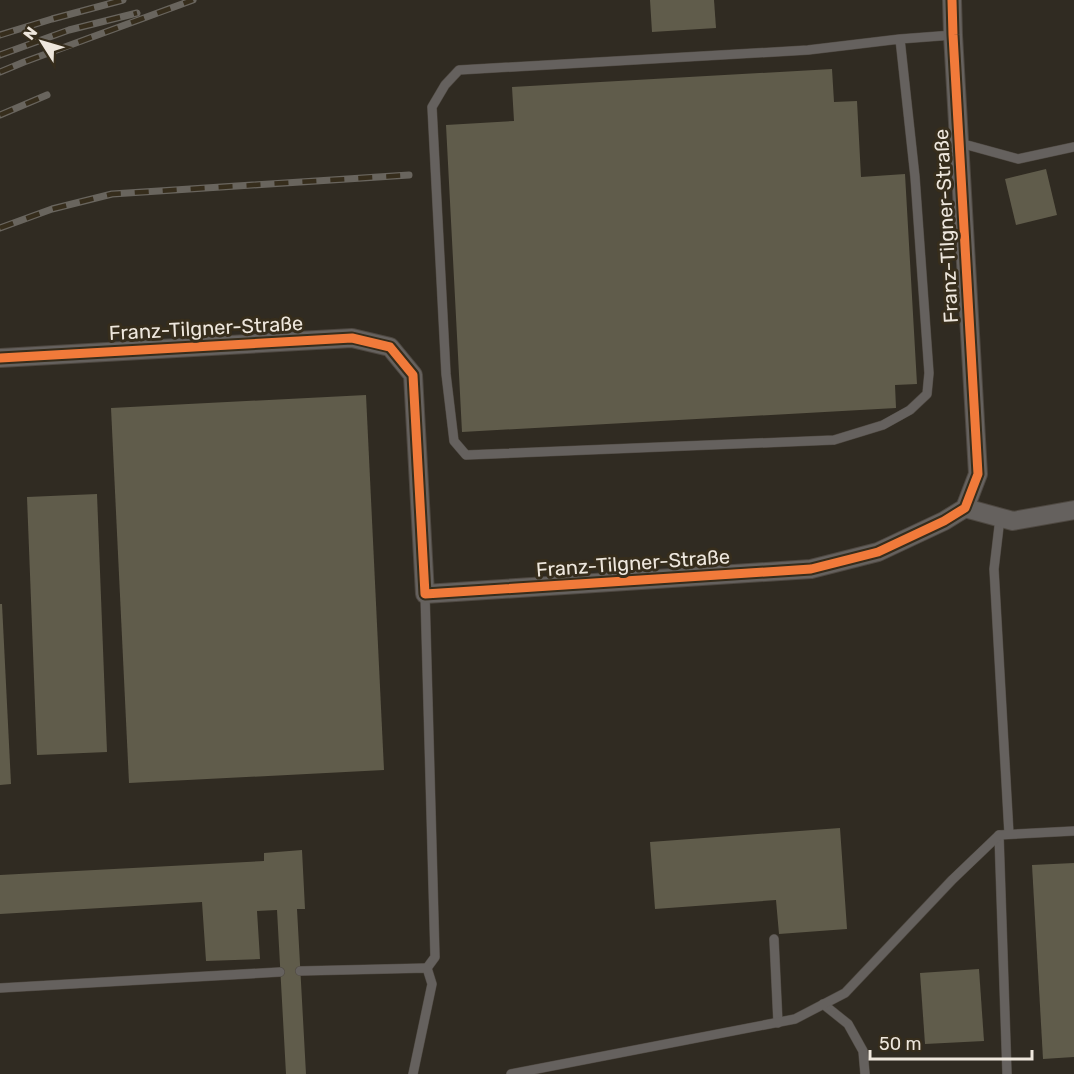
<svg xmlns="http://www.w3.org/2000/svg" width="1074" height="1074" viewBox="0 0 1074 1074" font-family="Rubik,sans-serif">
	<rect width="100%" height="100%" fill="#302b22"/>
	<g fill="#605c4b">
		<path d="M 650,0 L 714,0 L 716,28 L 652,32 Z"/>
		<path d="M 832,69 L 834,102 L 857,101 L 861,177 L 905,174 L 917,384 L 895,385 L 896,408 L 462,432 L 446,125 L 514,121 L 512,87 Z"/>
		<path d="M 1046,169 L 1057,215 L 1016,225 L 1005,179 Z"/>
		<path d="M 366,395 L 384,770 L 129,783 L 111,408 Z"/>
		<path d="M 97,494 L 107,752 L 37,755 L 27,497 Z"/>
		<path d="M 0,604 L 2,604 L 11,784 L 0,785 Z"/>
		<path d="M 840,828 L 847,929 L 779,934 L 776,900 L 655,909 L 650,842 Z"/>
		<path d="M 302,850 L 305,909 L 297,909 L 306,1074 L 286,1074 L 277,910 L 257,911 L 260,959 L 206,961 L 202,902 L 0,914 L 0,875 L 264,861 L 264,853 Z"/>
		<path d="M 1074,863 L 1074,1057 L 1043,1059 L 1032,865 Z"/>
		<path d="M 979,969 L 984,1041 L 925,1044 L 920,973 Z"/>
	</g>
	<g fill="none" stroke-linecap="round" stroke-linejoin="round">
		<defs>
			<g id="lane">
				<path d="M 900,39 L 915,177 L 929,373 L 927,394 L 910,410 L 883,425 L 834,440 L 466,455 L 454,441 L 446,374 L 432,107 L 445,85 L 459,70 L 808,50 L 900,39 L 953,35"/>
				<path d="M 960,143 L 1018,159 L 1074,147"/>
				<path d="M 1000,518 L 994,569 L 1009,834"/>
				<path d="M 425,594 L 435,957 L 427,968"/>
				<path d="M 999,835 L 1007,1074"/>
				<path d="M 774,939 L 778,1023"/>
				<path d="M 300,971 L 427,968 L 432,984 L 413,1074"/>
				<path d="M 0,988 L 280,972"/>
				<path d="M 823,1004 L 848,1024 L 863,1051 L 865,1074"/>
				<path d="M 511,1074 L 795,1019 L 845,993 L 952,880 L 999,835 L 1074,831"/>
			</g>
			<g id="street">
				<path d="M 0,358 L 352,338 L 390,347 L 413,375 L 425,594 L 811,569 L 878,552 L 944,521 L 965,508 L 978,474 L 953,35 L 952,0"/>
				<path d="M 965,508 L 1013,521 L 1074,510"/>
			</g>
		</defs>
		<use href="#lane" stroke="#4e4841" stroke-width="10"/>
		<use href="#street" stroke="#4e4841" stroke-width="20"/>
		<use href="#lane" stroke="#65615e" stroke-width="9"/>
		<use href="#street" stroke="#65615e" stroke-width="18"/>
		<defs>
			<g id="rail">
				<path d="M 0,35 L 52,19 L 123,0"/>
				<path d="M 0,55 L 69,30 L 137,13"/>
				<path d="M 0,72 L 24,62 L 193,0"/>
				<path d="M 0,115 L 47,95"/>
				<path d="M 0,228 L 52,209 L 112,194 L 409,175"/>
			</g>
		</defs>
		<use href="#rail" stroke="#69655e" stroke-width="7"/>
		<use href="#rail" stroke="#362d1c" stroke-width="4.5" stroke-dasharray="14" stroke-linecap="butt"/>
		<defs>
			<path id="cycleway" d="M 0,358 L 352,338 L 390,347 L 413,375 L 425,594 L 811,569 L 878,552 L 944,521 L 965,508 L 978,474 L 953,35 L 952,0"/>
		</defs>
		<use href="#cycleway" stroke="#362d1c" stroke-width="13"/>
		<use href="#cycleway" stroke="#f17a3a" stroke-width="9"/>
	</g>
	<g text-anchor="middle" stroke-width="6" stroke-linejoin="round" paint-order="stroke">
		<g font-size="20" fill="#eee7dd" stroke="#362d1c">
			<text transform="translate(946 226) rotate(-93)" y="7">Franz-Tilgner-Straße</text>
			<text transform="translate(206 328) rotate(-3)" y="7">Franz-Tilgner-Straße</text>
			<text transform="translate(633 563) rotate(-4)" y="7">Franz-Tilgner-Straße</text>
		</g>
	</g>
	<g transform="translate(42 42) rotate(307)" stroke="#362d1c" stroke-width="4.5" paint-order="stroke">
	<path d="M0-4.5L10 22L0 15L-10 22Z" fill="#eee7dd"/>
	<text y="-9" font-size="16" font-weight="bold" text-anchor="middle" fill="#eee7dd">N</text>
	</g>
	<path d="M870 1050v9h162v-9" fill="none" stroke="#eee7dd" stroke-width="3"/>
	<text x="879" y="1050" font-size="18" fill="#eee7dd" stroke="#362d1c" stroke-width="4.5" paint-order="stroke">50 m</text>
</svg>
